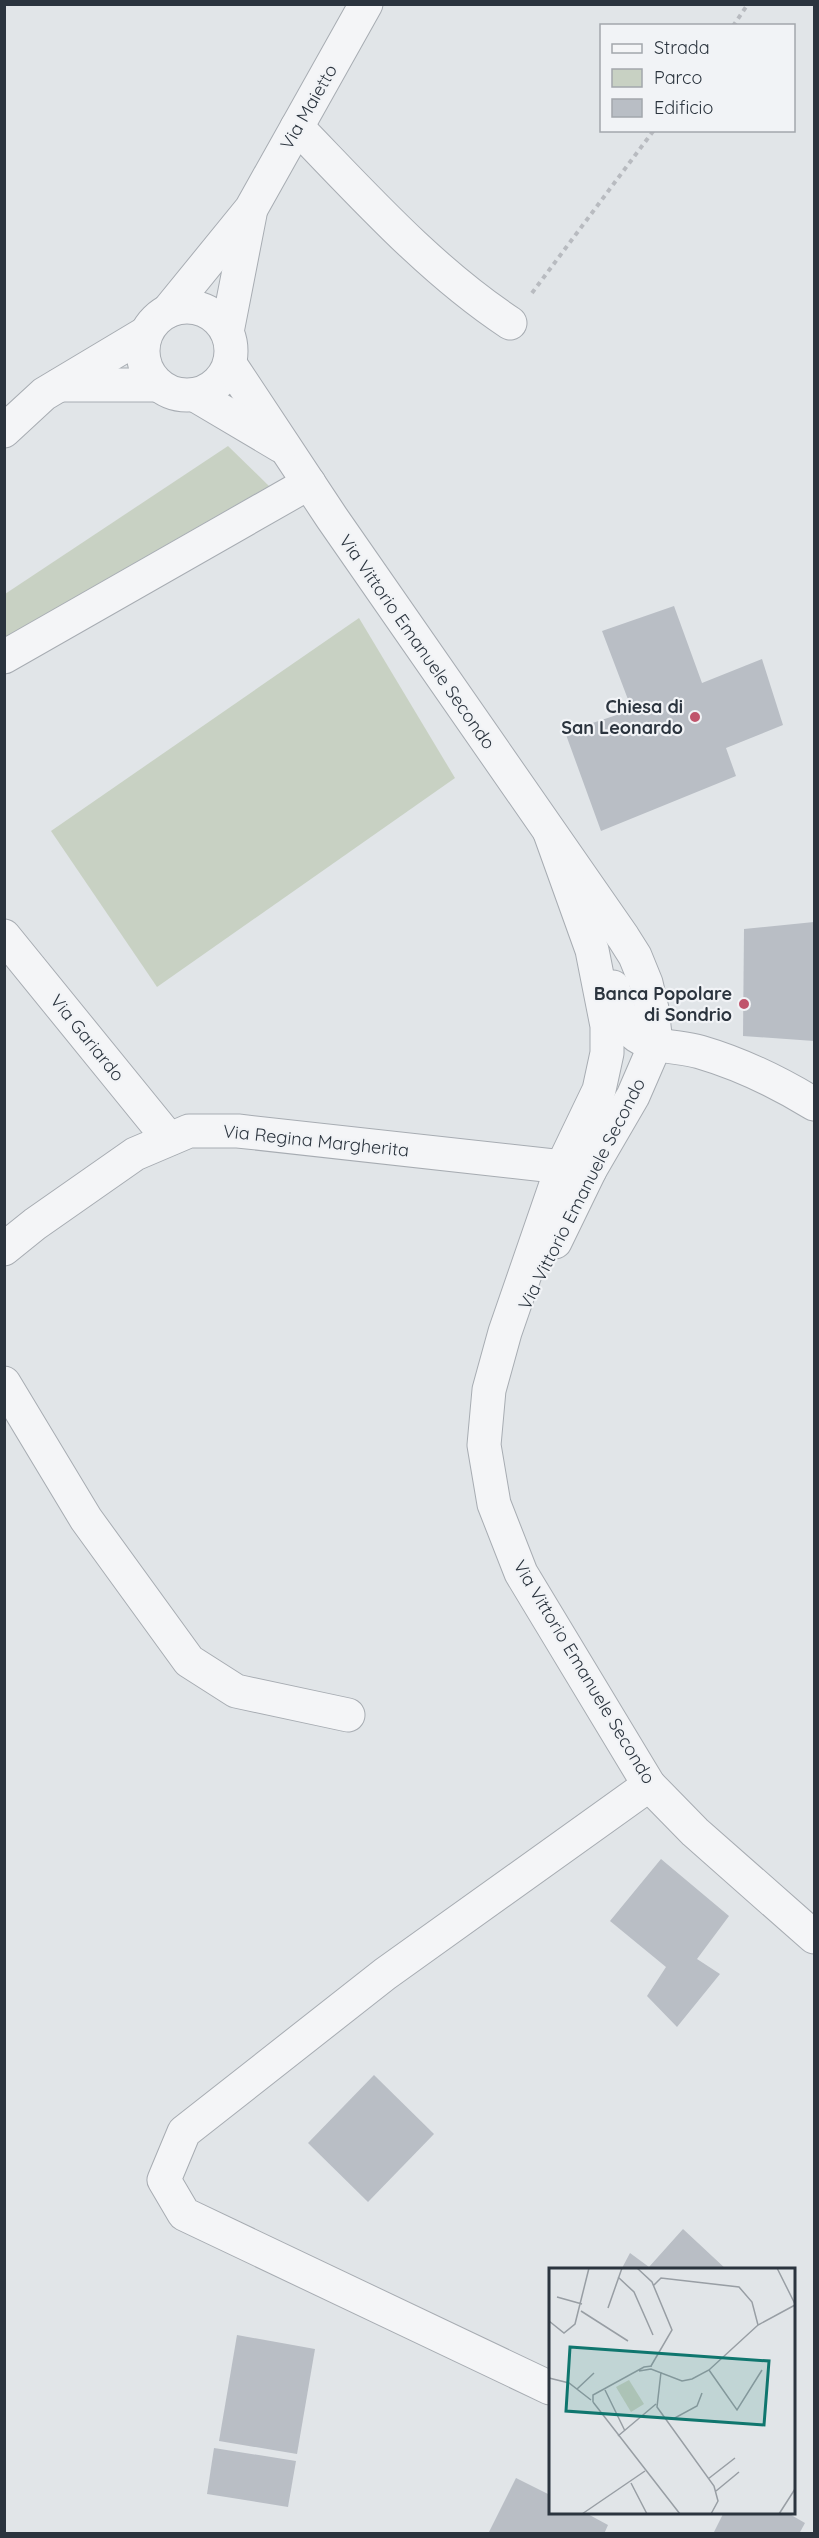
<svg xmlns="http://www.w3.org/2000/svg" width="819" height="2538" viewBox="0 0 819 2538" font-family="Quicksand,sans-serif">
	<rect width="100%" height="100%" fill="#e1e5e8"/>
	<g fill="#c8d1c3">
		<path d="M 228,446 L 269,486 L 5,637 L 5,594 Z"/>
		<path d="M 359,618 L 455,778 L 157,987 L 51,831 Z"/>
	</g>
	<g fill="#b9bec5">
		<path d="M 674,606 L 702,683 L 762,659 L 783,725 L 726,748 L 736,776 L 601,831 L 565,732 L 632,710 L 602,631 Z"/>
		<path d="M 814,922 L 814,1041 L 743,1036 L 744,929 Z"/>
		<path d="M 661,1859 L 729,1916 L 697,1959 L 720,1974 L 677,2027 L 647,1996 L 666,1967 L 610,1921 Z"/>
		<path d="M 374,2075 L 434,2134 L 368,2202 L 308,2143 Z"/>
		<path d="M 683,2229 L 727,2270 L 621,2270 L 630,2253 L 649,2267 Z"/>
		<path d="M 237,2335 L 315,2349 L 297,2454 L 219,2441 Z"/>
		<path d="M 214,2448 L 296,2461 L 288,2507 L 207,2494 Z"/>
		<path d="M 516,2478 L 550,2495 L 550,2512 L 584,2512 L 608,2525 L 604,2534 L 488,2534 Z"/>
		<path d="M 724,2512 L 786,2512 L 805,2523 L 799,2534 L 713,2534 Z"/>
	</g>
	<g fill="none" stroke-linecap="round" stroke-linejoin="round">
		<defs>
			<g id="pedestrian">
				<path d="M 297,127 C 364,196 430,270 510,323"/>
				<path d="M 4,657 L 309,483"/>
			</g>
			<g id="minor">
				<path d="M 4,936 L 169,1139"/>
				<path d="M 4,1249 L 35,1224 L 135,1154 L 189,1131 L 238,1131 L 590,1170"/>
				<path d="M 4,1383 L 86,1519 L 189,1661 L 236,1691 L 348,1715"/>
				<path d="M 550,2388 L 184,2214 L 164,2180 L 184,2132 L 385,1974 L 649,1785"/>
			</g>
			<g id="tertiary">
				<circle cx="187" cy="351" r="44"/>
				<path d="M 168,311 L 251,209 L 366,4"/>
				<path d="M 227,332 L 250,214"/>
				<path d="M 230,364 L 332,518 L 623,937 L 635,956 L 646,983 L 652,1009 L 656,1043 L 633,1096 L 590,1170 L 555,1242"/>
				<path d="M 60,385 L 158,385"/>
				<path d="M 195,395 L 281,446"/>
				<path d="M 4,431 L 44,394 L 146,333"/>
				<path d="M 550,833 L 592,950 L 607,1026 L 607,1053 L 599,1090 L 562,1167 L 505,1332 L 489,1390 L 484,1445 L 494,1504 L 521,1573 L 649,1785 L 695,1832 L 814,1937"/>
				<path d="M 613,987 C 617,1005 621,1025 637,1036 C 655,1048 680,1046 700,1052 C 741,1064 778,1082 814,1104"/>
			</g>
		</defs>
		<use href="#pedestrian" stroke="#a7acb2" stroke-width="35"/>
		<use href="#minor" stroke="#a7acb2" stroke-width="35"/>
		<use href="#tertiary" stroke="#a7acb2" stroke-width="35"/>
		<g stroke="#b8bbc0" stroke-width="4" stroke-dasharray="4.5 4.5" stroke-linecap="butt">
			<path d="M 733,26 L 748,4"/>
			<path d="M 532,293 L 654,130"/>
		</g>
		<use href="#pedestrian" stroke="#f4f5f7" stroke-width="33"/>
		<use href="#minor" stroke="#f4f5f7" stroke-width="33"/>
		<use href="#tertiary" stroke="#f4f5f7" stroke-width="33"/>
	</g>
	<g fill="#c0546b" stroke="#f1f3f6" stroke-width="2">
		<circle cx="695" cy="717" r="6"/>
		<circle cx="744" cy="1004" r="6"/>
	</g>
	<g text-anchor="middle" stroke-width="4.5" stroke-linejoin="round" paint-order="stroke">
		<g font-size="18" fill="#2b343e" stroke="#f1f3f6">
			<text transform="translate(309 107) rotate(-60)" y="6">Via Maietto</text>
			<text transform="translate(417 642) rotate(55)" y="6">Via Vittorio Emanuele Secondo</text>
			<text transform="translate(87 1038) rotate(51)" y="6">Via Gariardo</text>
			<text transform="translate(316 1141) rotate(6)" y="6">Via Regina Margherita</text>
			<text transform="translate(582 1194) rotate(-63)" y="6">Via Vittorio Emanuele Secondo</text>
			<text transform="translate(584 1672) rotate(59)" y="6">Via Vittorio Emanuele Secondo</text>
		</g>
		<g font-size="18" font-weight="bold" fill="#2b343e" stroke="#f1f3f6" text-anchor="end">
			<text x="683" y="713">Chiesa di<tspan x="683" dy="21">San Leonardo</tspan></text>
			<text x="732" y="1000">Banca Popolare<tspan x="732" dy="21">di Sondrio</tspan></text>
		</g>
	</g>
	<g transform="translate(549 2268)">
		<rect width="246" height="246" fill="#e1e5e8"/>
		<path d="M 80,112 L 95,136 L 82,144 L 67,119 Z" fill="#c8d1c3"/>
		<path fill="none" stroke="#989ea4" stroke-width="1.5" d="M 88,0 L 103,14 L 123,62 L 102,98M 228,0 L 246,36M 69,9 L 85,24 L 104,67M 104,18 L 112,10 L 190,19 L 203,34 L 209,57M 8,29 L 33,36M 59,40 L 73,0M 32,43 L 79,73M 0,53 L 15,65 L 26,56 L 40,0M 160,102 L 188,142 L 213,102M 90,103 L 102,101 L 133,113 L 143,111 L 160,102 L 209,57 L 246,37M 112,104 L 108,139 L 165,218 L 169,233 L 162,246M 0,110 L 20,115 L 42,132M 28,121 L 45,105M 56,122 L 76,163M 44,134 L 131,246M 44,134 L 44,127 L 95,99 L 103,98M 115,150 L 124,151 L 148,138 L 153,125M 69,168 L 107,136M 159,211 L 186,190M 82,215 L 98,246M 167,223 L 190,204M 33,246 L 96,203M 230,246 L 246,221"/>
		<path fill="#0f766e" fill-opacity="0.15" stroke="#0f766e" stroke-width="3" d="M 21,79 L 220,93 L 215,157 L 17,143 Z"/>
		<rect width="246" height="246" fill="none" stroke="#2b343e" stroke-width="3"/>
	</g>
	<rect width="819" height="2538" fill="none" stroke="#2b343e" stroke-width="12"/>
	<rect x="600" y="24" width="195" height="108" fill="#f1f3f6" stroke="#a2a7ac" stroke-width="1.5"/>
	<rect x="612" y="44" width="30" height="9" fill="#f4f5f7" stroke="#a2a7ac" stroke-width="1.5"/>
	<text x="654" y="54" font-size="18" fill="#2b343e">Strada</text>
	<rect x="612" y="69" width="30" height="18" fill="#c8d1c3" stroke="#a2a7ac" stroke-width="1.5"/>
	<text x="654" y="84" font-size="18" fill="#2b343e">Parco</text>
	<rect x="612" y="99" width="30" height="18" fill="#b9bec5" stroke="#a2a7ac" stroke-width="1.5"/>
	<text x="654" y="114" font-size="18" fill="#2b343e">Edificio</text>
</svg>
